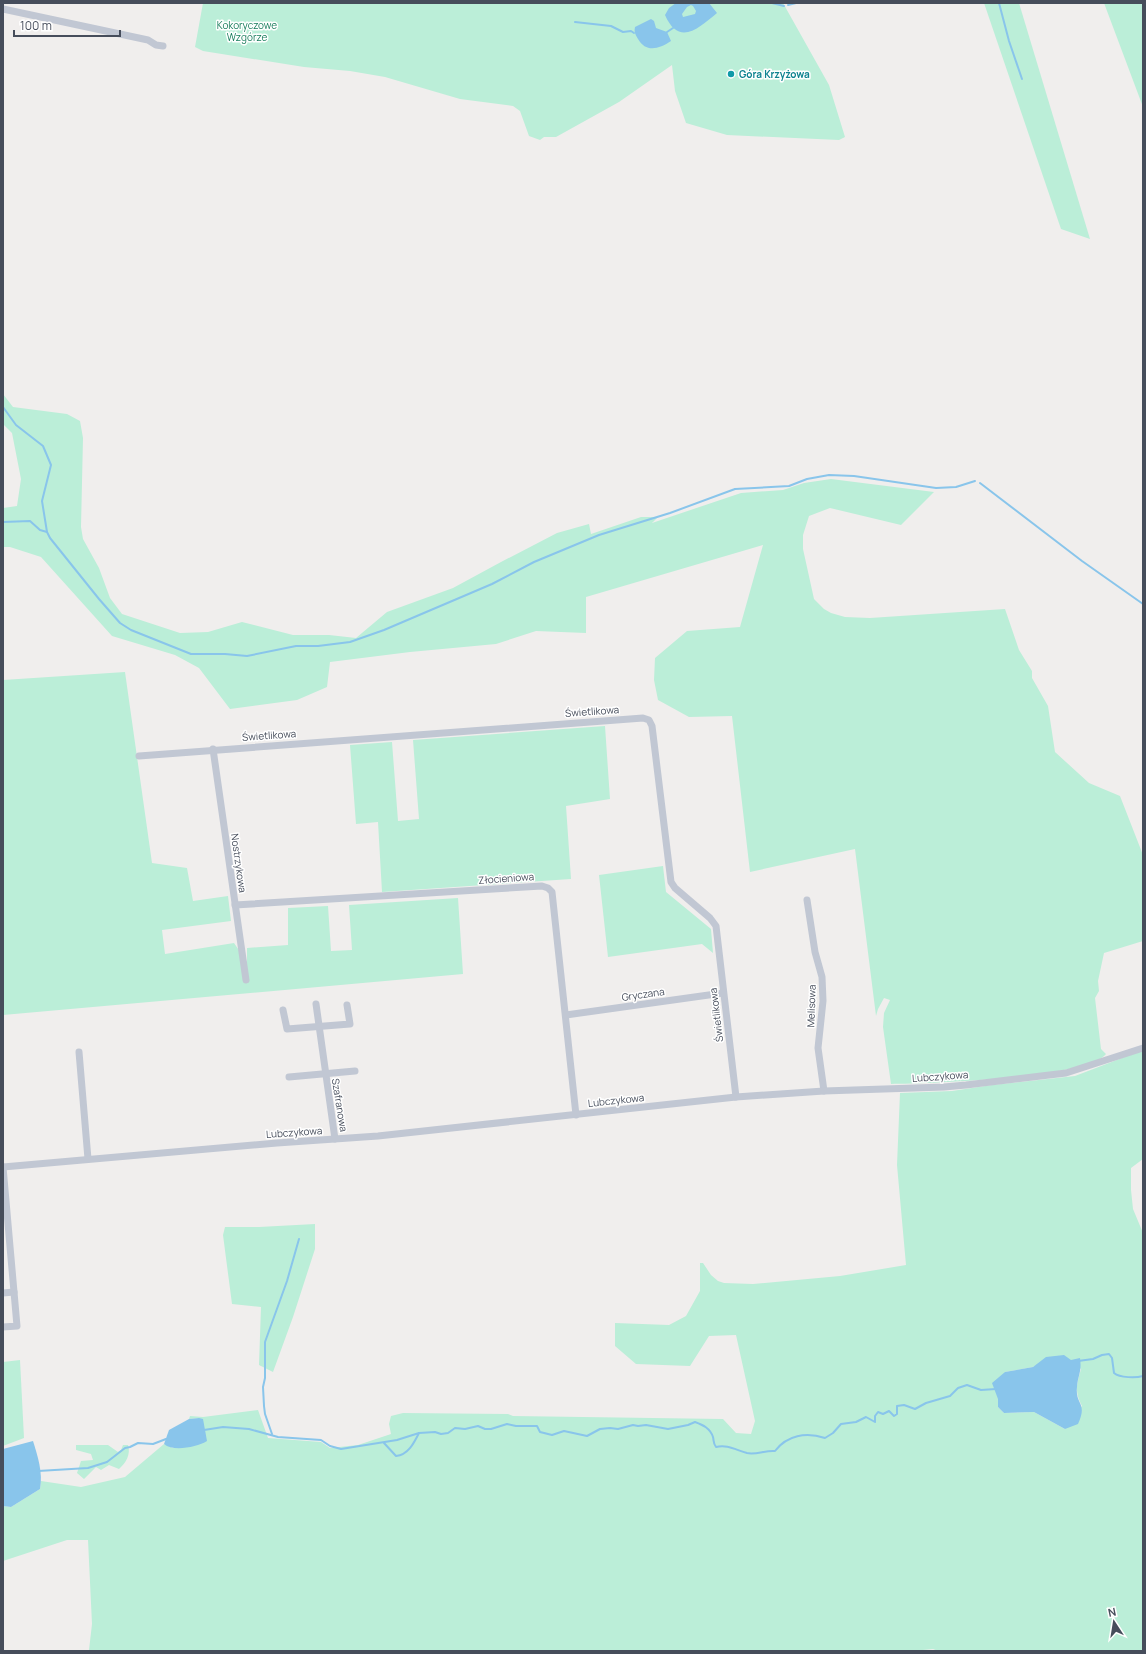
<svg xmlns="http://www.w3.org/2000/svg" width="1146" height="1654" viewBox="0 0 1146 1654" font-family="Manrope,sans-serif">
	<rect width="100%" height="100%" fill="#f0eeed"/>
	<g fill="#bbeed8" fill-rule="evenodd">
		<path d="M 203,3 L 783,3 L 829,85 L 845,137 L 839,140 L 727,135 L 686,123 L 675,91 L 672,65 L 619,102 L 556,137 L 544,137 L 540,140 L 529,136 L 520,111 L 513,106 L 460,99 L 385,77 L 350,71 L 304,67 L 203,51 L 195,47 Z"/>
		<path d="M 984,3 L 1019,3 L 1090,239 L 1061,229 Z"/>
		<path d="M 1104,3 L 1143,3 L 1143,107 Z"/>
		<path d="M 3,394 L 13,407 L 67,414 L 80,421 L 83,438 L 81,527 L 83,539 L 99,568 L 110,598 L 122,614 L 180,633 L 208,632 L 242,622 L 293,635 L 329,635 L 356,638 L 387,612 L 453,588 L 501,562 L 557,533 L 589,524 L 591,534 L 641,517 L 658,517 L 652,523 L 741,493 L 783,490 L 804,483 L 831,479 L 934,492 L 901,525 L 830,508 L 809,516 L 803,535 L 803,549 L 814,599 L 824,609 L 831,613 L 845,617 L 870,618 L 1005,609 L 1019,650 L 1032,671 L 1032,678 L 1048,706 L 1055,752 L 1089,783 L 1120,796 L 1143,855 L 1143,941 L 1104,953 L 1098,981 L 1099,991 L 1095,998 L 1101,1049 L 1106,1054 C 1088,1078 925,1084 891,1084 L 883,1027 L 884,1013 L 890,1000 L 884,998 L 878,1009 L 876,1016 L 855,849 L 750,872 L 732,716 L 689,717 L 658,700 L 654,680 L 655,658 L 687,631 L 740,627 L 763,545 L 586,597 L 586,633 L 536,631 L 496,644 L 410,652 L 330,662 L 327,687 L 297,700 L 230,709 L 199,668 L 175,655 L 112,636 L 41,557 L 10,547 L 3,547 L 3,508 L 17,506 L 21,479 L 12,433 L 3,424 Z"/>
		<path d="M 125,672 L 152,863 L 187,868 L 193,901 L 228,896 L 231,921 L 162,930 L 165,954 L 234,943 L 247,962 L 247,948 L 288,945 L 288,908 L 328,906 L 331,951 L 352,950 L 349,905 L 458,898 L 463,974 L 3,1015 L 3,680 Z"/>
		<path d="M 605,726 L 610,799 L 566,806 L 571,879 L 382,892 L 378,822 L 356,824 L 350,745 L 392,742 L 398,821 L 419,819 L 413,740 Z"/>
		<path d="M 663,866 L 666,892 L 711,929 L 713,953 L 702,944 L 608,957 L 599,875 Z"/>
		<path d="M 1143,1050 L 1143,1159 L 1131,1168 L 1131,1190 L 1133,1209 L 1143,1233 L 1143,1651 L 938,1651 L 933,1649 L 913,1651 L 93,1651 L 89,1650 L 92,1624 L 88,1540 L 67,1540 L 3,1561 L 3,1506 L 11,1507 L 40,1489 L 41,1481 L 81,1487 L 125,1477 L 164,1444 L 173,1448 L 177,1447 L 199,1418 L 189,1419 L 190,1416 L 203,1417 L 258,1410 L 268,1438 L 321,1442 L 330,1448 L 358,1445 L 391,1434 L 389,1424 L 391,1416 L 403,1413 L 508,1414 L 513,1416 L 723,1419 L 736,1433 L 751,1434 L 755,1421 L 736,1335 L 709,1336 L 690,1366 L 636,1364 L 615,1346 L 615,1323 L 669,1325 L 686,1316 L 700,1291 L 700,1263 L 703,1263 L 711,1275 L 718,1281 L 724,1283 L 753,1284 L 840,1276 L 906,1265 L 897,1165 L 900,1093 L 952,1091 L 992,1085 L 1075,1076 ZM 1071,1360 L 1081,1369 C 1077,1384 1074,1391 1082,1406 L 1065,1429 L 1034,1412 L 1004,1413 L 998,1407 L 998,1399 L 1005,1372 L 1033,1367 L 1040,1363 Z"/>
		<path d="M 315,1224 L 315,1249 L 293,1317 L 273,1372 L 259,1365 L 261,1307 L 232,1304 L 223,1235 L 225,1227 L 259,1227 Z"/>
		<path d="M 20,1360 L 24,1438 L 3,1446 L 3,1362 Z"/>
		<path d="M 76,1445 L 108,1445 L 118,1452 L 121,1450 L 123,1445 L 128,1445 C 131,1454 126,1463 119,1469 L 109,1465 L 101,1470 L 96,1467 L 84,1479 L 77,1473 L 81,1461 L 93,1460 L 91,1454 L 76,1450 Z"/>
	</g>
	<g fill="#89c5eb" fill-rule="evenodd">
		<path d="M 676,3 L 709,3 L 717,13 C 699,28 679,47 665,15 L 669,8 ZM 691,5 L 693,6 L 696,11 L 695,14 L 683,17 L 682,14 L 687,7 Z"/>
		<path d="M 651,19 L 654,21 L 656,28 L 667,32 L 671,41 C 659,49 646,53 638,39 C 635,34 634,32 635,27 Z"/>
		<path d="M 1064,1355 L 1071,1360 L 1080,1358 C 1082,1372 1078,1375 1077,1387 C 1075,1405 1088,1402 1078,1424 L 1065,1429 L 1034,1412 L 1004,1413 L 998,1407 L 998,1399 L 992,1383 L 1005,1372 L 1033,1367 L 1046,1357 Z"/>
		<path d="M 199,1418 L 203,1419 L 207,1441 C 197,1447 173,1452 164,1444 L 169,1430 L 189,1419 Z"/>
		<path d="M 33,1441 C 38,1457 43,1473 40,1489 L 11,1507 L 3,1506 L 3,1449 Z"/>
	</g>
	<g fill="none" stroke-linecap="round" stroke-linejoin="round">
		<g stroke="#89c5eb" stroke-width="2">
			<path d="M 772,3 L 784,6"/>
			<path d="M 999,3 L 1009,41 L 1022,79"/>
			<path d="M 788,5 L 796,3"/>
			<path d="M 575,22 L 611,26 L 623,32 L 631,31 L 634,33"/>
			<path d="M 667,32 L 673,28"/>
			<path d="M 3,407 L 16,425 L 43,446 L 51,465 L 42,501 L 47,532 L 50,538 L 99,599 L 120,623 L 131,630 L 191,654 L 225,654 L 247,656 L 296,646 L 318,646 L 350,642 L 384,630 L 492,584 L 534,562 L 599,535 L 670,513 L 735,489 L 789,486 L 807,479 L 829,475 L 854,476 L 936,488 L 956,487 L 975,481"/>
			<path d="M 980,483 L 1082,561 L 1143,604"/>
			<path d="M 3,522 L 30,521 L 40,530 L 47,532"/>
			<path d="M 1078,1361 L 1093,1359 L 1102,1355 L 1109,1354 L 1112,1358 L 1114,1373 C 1120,1378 1136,1378 1143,1376"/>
			<path d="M 204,1430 L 223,1427 L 249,1429 L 278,1437 L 321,1440 L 330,1446 L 341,1449 L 397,1440 L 419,1433 L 435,1432 L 441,1434 L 448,1433 L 455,1428 L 465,1429 L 478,1426 L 485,1429 L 491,1429 L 507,1424 L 516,1426 L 537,1426 L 540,1432 L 552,1435 L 564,1431 L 587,1436 L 600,1429 L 610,1428 L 618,1429 L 633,1425 L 638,1426 L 646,1425 L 668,1429 L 688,1425 L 695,1422 C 703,1425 710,1428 713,1437 C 714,1441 713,1443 716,1447 C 727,1444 736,1450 747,1453 C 756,1455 766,1450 775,1451 C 787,1435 806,1432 825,1438 L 833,1433 L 841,1424 L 856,1422 L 866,1417 L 875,1422 L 875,1416 L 878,1412 L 883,1414 L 889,1411 L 894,1416 L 897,1414 L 897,1406 L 904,1405 L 915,1409 L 926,1403 L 950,1396 L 958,1388 L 967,1385 L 981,1390 L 996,1389"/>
			<path d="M 272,1434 L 265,1414 L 264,1406 L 263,1387 L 265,1378 L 265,1342 L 287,1281 L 299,1239"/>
			<path d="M 384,1443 L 396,1456 C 408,1455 414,1443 419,1433"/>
			<path d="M 38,1471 L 88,1468 L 107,1462 L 125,1448 L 130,1447 L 138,1443 L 153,1444 L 166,1439"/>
		</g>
		<g stroke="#c1c7d3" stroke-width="7">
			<path d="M 3,9 L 148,40 L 156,45 L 163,46"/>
			<path d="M 213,749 L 246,980"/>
			<path d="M 139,756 L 643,718 L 649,720 L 652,726 L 671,882 L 675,888 L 710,918 L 716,926 L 736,1097"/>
			<path d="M 807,900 L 815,952 L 822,977 L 823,1001 L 818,1048 L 824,1091"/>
			<path d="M 235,905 L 542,886 L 548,888 L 552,892 L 576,1115"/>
			<path d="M 316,1004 L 335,1139"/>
			<path d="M 283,1010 L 287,1029 L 350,1024 L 347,1005"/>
			<path d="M 566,1015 L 723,993"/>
			<path d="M 79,1052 L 88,1159"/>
			<path d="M 289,1077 L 355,1071"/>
			<path d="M 3,1167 L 277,1143 L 378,1136 L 736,1097 L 824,1091 L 944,1087 L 966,1085 L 1066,1073 L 1143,1048"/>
			<path d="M 3,1293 L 14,1292"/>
			<path d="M 3,1327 L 17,1326 L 3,1167"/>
		</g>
	</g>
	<circle fill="#0f9aa8" stroke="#fff" stroke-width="1.5" cx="731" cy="74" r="4"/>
	<g text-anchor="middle" stroke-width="3" stroke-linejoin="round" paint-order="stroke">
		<g font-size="10" fill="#177c5b" stroke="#fff">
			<text x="247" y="29">Kokoryczowe<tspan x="247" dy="12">Wzgórze</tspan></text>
		</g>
		<g font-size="10" font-weight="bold" fill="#0d838f" stroke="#fff" text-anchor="start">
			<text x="739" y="78">Góra Krzyżowa</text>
		</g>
		<g font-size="10" fill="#464d5b" stroke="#fff">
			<text transform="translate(592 711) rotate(-4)" y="4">Świetlikowa</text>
			<text transform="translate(269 735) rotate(-4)" y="4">Świetlikowa</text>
			<text transform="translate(239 863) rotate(82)" y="4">Nostrzykowa</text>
			<text transform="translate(506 878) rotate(-4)" y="4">Złocieniowa</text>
			<text transform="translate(643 994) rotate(-8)" y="4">Gryczana</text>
			<text transform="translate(811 1006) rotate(-88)" y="4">Melisowa</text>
			<text transform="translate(716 1015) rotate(-97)" y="4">Świetlikowa</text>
			<text transform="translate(940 1076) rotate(-4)" y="4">Lubczykowa</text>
			<text transform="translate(616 1100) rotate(-6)" y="4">Lubczykowa</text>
			<text transform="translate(340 1105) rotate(81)" y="4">Szafranowa</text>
			<text transform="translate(294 1132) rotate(-4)" y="4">Lubczykowa</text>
		</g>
	</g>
	<rect width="1146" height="1654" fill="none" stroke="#464d5b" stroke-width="8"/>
	<g transform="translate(1114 1622) rotate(348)" stroke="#ffffff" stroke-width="3" paint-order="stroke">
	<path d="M0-3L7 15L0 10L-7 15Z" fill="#464d5b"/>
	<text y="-6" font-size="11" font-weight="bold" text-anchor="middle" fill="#464d5b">N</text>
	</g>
	<path d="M14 30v6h106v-6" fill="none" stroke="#464d5b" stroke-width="2"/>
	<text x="20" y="30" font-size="12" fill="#464d5b" stroke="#ffffff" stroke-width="3" paint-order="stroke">100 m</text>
</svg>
